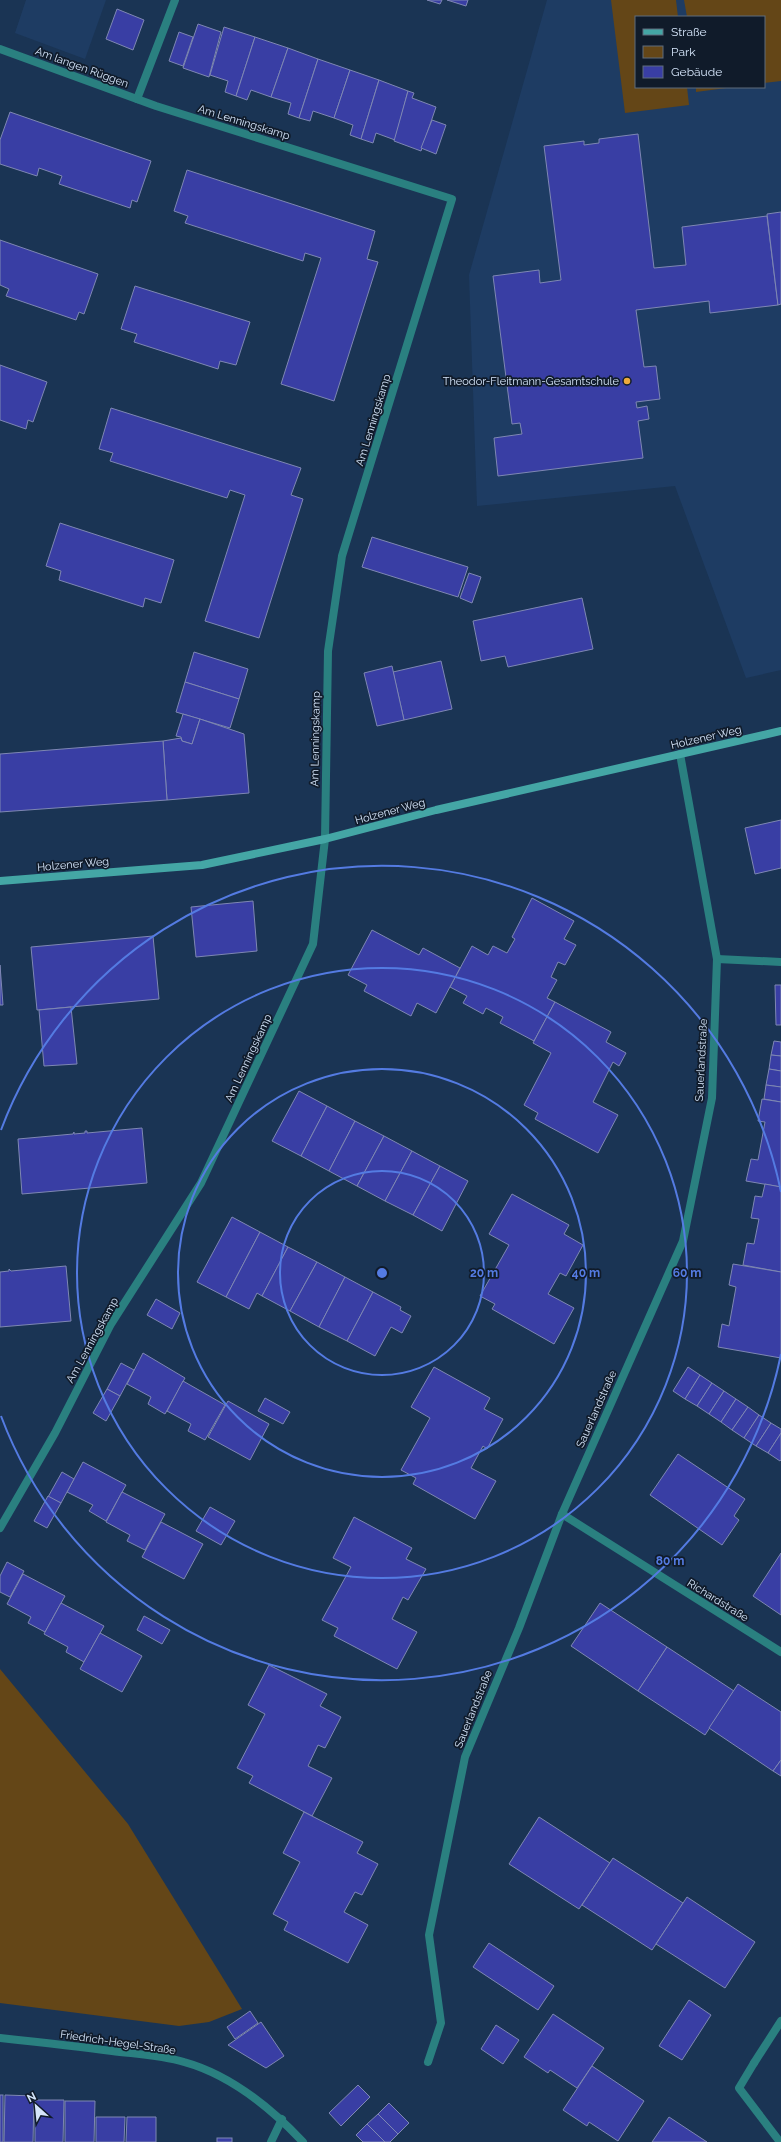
<svg xmlns="http://www.w3.org/2000/svg" width="781" height="2142" viewBox="0 0 781 2142" font-family="Raleway,sans-serif">
	<rect width="100%" height="100%" fill="#1a3454"/>
	<g fill="#1e3c63" fill-rule="evenodd">
		<path d="M 26,0 L 106,0 L 85,59 L 15,33 Z"/>
		<path d="M 547,0 L 781,0 L 781,670 L 746,678 L 675,486 L 477,506 L 469,275 ZM 636,17 L 764,17 L 764,87 L 636,87 Z"/>
	</g>
	<g fill="#644617">
		<path d="M 611,0 L 676,0 L 678,17 L 636,17 L 636,87 L 687,87 L 689,105 L 625,113 Z"/>
		<path d="M 684,0 L 781,0 L 781,81 L 764,83 L 764,17 L 687,17 Z"/>
		<path d="M 696,87 L 734,87 L 696,92 Z"/>
		<path d="M 0,1669 L 128,1824 L 242,2009 L 209,2022 L 179,2026 L 0,2003 Z"/>
	</g>
	<g fill="#393ea4" stroke="#7e87b3">
		<path d="M 427,0 L 442,0 L 440,4 Z"/>
		<path d="M 447,0 L 468,0 L 466,6 Z"/>
		<path d="M 117,9 L 144,20 L 133,50 L 106,39 Z"/>
		<path d="M 198,24 L 221,32 L 209,77 L 183,68 Z"/>
		<path d="M 224,27 L 255,37 L 236,96 L 225,92 L 228,81 L 210,75 Z"/>
		<path d="M 179,32 L 193,37 L 183,66 L 169,61 Z"/>
		<path d="M 255,37 L 288,48 L 271,97 L 251,90 L 247,100 L 236,96 Z"/>
		<path d="M 288,48 L 318,59 L 299,118 L 288,114 L 291,103 L 271,97 Z"/>
		<path d="M 318,59 L 350,70 L 334,118 L 313,111 L 310,121 L 299,118 Z"/>
		<path d="M 350,70 L 379,80 L 361,139 L 350,135 L 353,125 L 334,118 Z"/>
		<path d="M 379,80 L 408,91 L 395,140 L 376,133 L 373,143 L 361,139 Z"/>
		<path d="M 408,91 L 414,93 L 412,98 L 436,107 L 421,151 L 394,141 Z"/>
		<path d="M 10,112 L 151,161 L 137,202 L 132,200 L 130,208 L 59,184 L 62,176 L 39,168 L 37,176 L 0,164 L 0,140 Z"/>
		<path d="M 432,120 L 446,125 L 436,154 L 421,148 Z"/>
		<path d="M 638,134 L 654,268 L 686,265 L 682,227 L 767,216 L 778,305 L 710,313 L 709,301 L 636,310 L 644,367 L 656,366 L 660,399 L 636,402 L 637,408 L 647,406 L 649,419 L 638,421 L 643,458 L 498,476 L 494,438 L 522,434 L 520,423 L 512,424 L 493,276 L 539,270 L 540,283 L 561,280 L 544,146 L 584,141 L 584,145 L 599,143 L 599,139 Z"/>
		<path d="M 187,170 L 375,231 L 367,259 L 378,262 L 334,401 L 281,384 L 321,258 L 305,253 L 303,261 L 185,223 L 188,216 L 174,211 Z"/>
		<path d="M 781,212 L 781,304 L 778,305 L 767,214 Z"/>
		<path d="M 0,240 L 98,274 L 84,314 L 79,312 L 76,320 L 6,296 L 9,289 L 0,285 Z"/>
		<path d="M 135,286 L 250,322 L 236,365 L 220,361 L 218,369 L 134,342 L 137,334 L 121,329 Z"/>
		<path d="M 0,365 L 47,382 L 33,422 L 28,420 L 26,429 L 0,420 Z"/>
		<path d="M 111,408 L 301,468 L 291,495 L 303,499 L 259,638 L 205,621 L 245,495 L 230,490 L 227,498 L 110,461 L 113,453 L 99,449 Z"/>
		<path d="M 60,523 L 174,560 L 161,603 L 145,598 L 143,607 L 59,580 L 61,571 L 46,566 Z"/>
		<path d="M 372,537 L 468,567 L 458,597 L 362,567 Z"/>
		<path d="M 469,573 L 481,577 L 472,603 L 460,598 Z"/>
		<path d="M 582,598 L 593,649 L 508,667 L 505,656 L 481,661 L 473,621 Z"/>
		<path d="M 194,652 L 248,669 L 239,699 L 185,682 Z"/>
		<path d="M 441,661 L 452,709 L 404,720 L 393,672 Z"/>
		<path d="M 392,666 L 404,720 L 377,726 L 364,673 Z"/>
		<path d="M 185,682 L 239,699 L 230,728 L 176,712 Z"/>
		<path d="M 183,714 L 200,719 L 192,744 L 182,741 L 181,737 L 176,736 Z"/>
		<path d="M 200,719 L 244,734 L 249,793 L 167,800 L 163,741 L 181,738 L 182,741 L 192,744 Z"/>
		<path d="M 163,741 L 167,800 L 0,812 L 0,754 Z"/>
		<path d="M 781,820 L 781,868 L 755,874 L 745,828 Z"/>
		<path d="M 532,898 L 574,921 L 564,939 L 576,945 L 565,965 L 558,962 L 551,977 L 557,980 L 547,998 L 555,1002 L 534,1041 L 500,1023 L 503,1017 L 486,1008 L 483,1014 L 463,1003 L 467,996 L 450,987 L 472,946 L 488,955 L 493,946 L 507,953 L 515,939 L 512,937 Z"/>
		<path d="M 253,901 L 257,951 L 196,957 L 191,907 Z"/>
		<path d="M 372,930 L 419,955 L 423,948 L 460,968 L 436,1013 L 417,1003 L 411,1016 L 364,991 L 367,985 L 348,975 Z"/>
		<path d="M 153,936 L 159,999 L 37,1010 L 31,947 Z"/>
		<path d="M 0,965 L 3,1005 L 0,1005 Z"/>
		<path d="M 775,985 L 781,985 L 781,1025 L 776,1025 Z"/>
		<path d="M 555,1002 L 611,1032 L 606,1042 L 626,1053 L 619,1066 L 613,1062 L 593,1102 L 618,1115 L 598,1153 L 535,1119 L 538,1113 L 524,1105 L 551,1053 L 533,1043 Z"/>
		<path d="M 71,1007 L 77,1064 L 44,1066 L 39,1010 Z"/>
		<path d="M 774,1041 L 781,1042 L 781,1056 L 771,1055 Z"/>
		<path d="M 771,1055 L 781,1056 L 781,1071 L 769,1069 Z"/>
		<path d="M 769,1069 L 781,1071 L 781,1087 L 766,1085 Z"/>
		<path d="M 766,1085 L 781,1087 L 781,1102 L 764,1099 Z"/>
		<path d="M 299,1091 L 327,1106 L 301,1156 L 272,1141 Z"/>
		<path d="M 762,1099 L 781,1102 L 781,1187 L 746,1181 L 751,1159 L 758,1160 L 765,1122 L 758,1121 Z"/>
		<path d="M 327,1106 L 355,1121 L 329,1171 L 301,1156 Z"/>
		<path d="M 355,1121 L 384,1136 L 357,1186 L 329,1171 Z"/>
		<path d="M 142,1128 L 147,1183 L 22,1194 L 18,1139 L 73,1134 L 74,1132 L 74,1134 L 85,1133 L 85,1131 L 87,1131 L 87,1133 Z"/>
		<path d="M 384,1136 L 412,1151 L 385,1201 L 357,1186 Z"/>
		<path d="M 412,1151 L 440,1166 L 413,1215 L 385,1201 Z"/>
		<path d="M 440,1166 L 468,1181 L 442,1231 L 413,1215 Z"/>
		<path d="M 765,1184 L 781,1187 L 781,1272 L 743,1265 L 747,1243 L 754,1244 L 759,1219 L 751,1218 L 755,1196 L 762,1197 Z"/>
		<path d="M 512,1194 L 569,1225 L 564,1234 L 583,1245 L 566,1276 L 560,1273 L 548,1294 L 574,1308 L 554,1344 L 492,1309 L 495,1304 L 480,1296 L 509,1245 L 489,1234 Z"/>
		<path d="M 232,1217 L 260,1232 L 226,1297 L 197,1282 Z"/>
		<path d="M 260,1232 L 288,1247 L 262,1296 L 257,1293 L 249,1309 L 226,1297 Z"/>
		<path d="M 288,1247 L 317,1262 L 290,1311 L 262,1296 Z"/>
		<path d="M 317,1262 L 345,1277 L 319,1327 L 290,1311 Z"/>
		<path d="M 733,1264 L 781,1272 L 781,1358 L 718,1347 L 722,1324 L 729,1326 L 736,1287 L 729,1285 Z"/>
		<path d="M 66,1266 L 71,1321 L 0,1327 L 0,1272 L 9,1271 L 9,1269 L 11,1271 Z"/>
		<path d="M 345,1277 L 373,1292 L 347,1341 L 319,1327 Z"/>
		<path d="M 373,1292 L 401,1307 L 400,1310 L 411,1316 L 402,1333 L 391,1327 L 375,1356 L 347,1341 Z"/>
		<path d="M 156,1299 L 180,1313 L 172,1329 L 147,1315 Z"/>
		<path d="M 143,1353 L 185,1378 L 165,1414 L 148,1404 L 151,1397 L 127,1384 Z"/>
		<path d="M 121,1363 L 134,1370 L 120,1396 L 107,1389 Z"/>
		<path d="M 434,1367 L 490,1398 L 484,1409 L 503,1419 L 487,1449 L 483,1446 L 471,1468 L 496,1481 L 475,1519 L 413,1484 L 416,1478 L 401,1470 L 430,1418 L 411,1407 Z"/>
		<path d="M 688,1367 L 700,1375 L 685,1399 L 673,1391 Z"/>
		<path d="M 700,1375 L 712,1383 L 697,1406 L 685,1399 Z"/>
		<path d="M 183,1381 L 225,1405 L 205,1440 L 188,1431 L 191,1424 L 167,1411 Z"/>
		<path d="M 712,1383 L 724,1391 L 709,1414 L 697,1406 Z"/>
		<path d="M 107,1389 L 120,1396 L 106,1421 L 93,1413 Z"/>
		<path d="M 724,1391 L 736,1399 L 721,1422 L 709,1414 Z"/>
		<path d="M 265,1398 L 290,1412 L 283,1424 L 258,1411 Z"/>
		<path d="M 736,1399 L 748,1407 L 732,1430 L 721,1422 Z"/>
		<path d="M 228,1401 L 269,1424 L 250,1460 L 208,1437 Z"/>
		<path d="M 748,1407 L 759,1415 L 744,1438 L 732,1430 Z"/>
		<path d="M 759,1415 L 771,1423 L 756,1446 L 744,1438 Z"/>
		<path d="M 771,1423 L 781,1429 L 781,1433 L 768,1453 L 756,1446 Z"/>
		<path d="M 781,1433 L 781,1460 L 780,1461 L 768,1453 Z"/>
		<path d="M 678,1454 L 745,1499 L 734,1516 L 739,1520 L 722,1545 L 650,1495 Z"/>
		<path d="M 83,1462 L 126,1485 L 106,1521 L 89,1511 L 93,1505 L 67,1492 Z"/>
		<path d="M 62,1472 L 74,1479 L 61,1503 L 48,1497 Z"/>
		<path d="M 122,1492 L 165,1514 L 145,1550 L 127,1541 L 130,1535 L 106,1522 Z"/>
		<path d="M 48,1496 L 61,1503 L 47,1528 L 34,1521 Z"/>
		<path d="M 210,1507 L 235,1521 L 221,1545 L 196,1531 Z"/>
		<path d="M 354,1517 L 412,1548 L 406,1559 L 426,1569 L 408,1600 L 403,1597 L 392,1619 L 417,1632 L 397,1669 L 334,1636 L 338,1628 L 322,1620 L 351,1567 L 333,1558 Z"/>
		<path d="M 161,1522 L 203,1544 L 184,1579 L 142,1557 Z"/>
		<path d="M 781,1553 L 781,1615 L 753,1596 Z"/>
		<path d="M 7,1562 L 24,1571 L 10,1597 L 0,1592 L 0,1576 Z"/>
		<path d="M 23,1574 L 65,1596 L 45,1632 L 28,1623 L 31,1617 L 7,1604 Z"/>
		<path d="M 61,1603 L 104,1626 L 84,1662 L 66,1652 L 68,1647 L 44,1634 Z"/>
		<path d="M 600,1603 L 667,1647 L 638,1691 L 571,1646 Z"/>
		<path d="M 144,1616 L 170,1630 L 162,1644 L 137,1630 Z"/>
		<path d="M 100,1633 L 142,1656 L 122,1692 L 80,1669 Z"/>
		<path d="M 667,1647 L 734,1691 L 705,1735 L 638,1691 Z"/>
		<path d="M 269,1665 L 327,1694 L 320,1706 L 341,1717 L 325,1748 L 318,1745 L 308,1766 L 332,1778 L 312,1816 L 249,1783 L 253,1776 L 237,1768 L 265,1714 L 248,1705 Z"/>
		<path d="M 738,1684 L 781,1712 L 781,1760 L 773,1771 L 709,1728 Z"/>
		<path d="M 781,1760 L 781,1776 L 773,1771 Z"/>
		<path d="M 304,1812 L 363,1842 L 357,1853 L 378,1864 L 362,1895 L 355,1892 L 344,1912 L 368,1925 L 348,1963 L 284,1930 L 288,1922 L 273,1914 L 300,1862 L 283,1853 Z"/>
		<path d="M 539,1817 L 610,1863 L 579,1909 L 509,1864 Z"/>
		<path d="M 613,1858 L 683,1903 L 652,1950 L 582,1905 Z"/>
		<path d="M 687,1897 L 755,1942 L 725,1988 L 656,1944 Z"/>
		<path d="M 489,1943 L 554,1986 L 538,2010 L 473,1967 Z"/>
		<path d="M 689,2000 L 711,2015 L 682,2060 L 659,2046 Z"/>
		<path d="M 250,2011 L 258,2023 L 235,2039 L 227,2027 Z"/>
		<path d="M 553,2014 L 604,2048 L 577,2088 L 550,2070 L 548,2073 L 524,2057 Z"/>
		<path d="M 261,2022 L 284,2056 L 266,2068 L 228,2045 Z"/>
		<path d="M 496,2025 L 519,2040 L 503,2064 L 481,2049 Z"/>
		<path d="M 592,2066 L 644,2101 L 618,2141 L 589,2122 L 587,2126 L 563,2110 Z"/>
		<path d="M 358,2085 L 370,2097 L 341,2126 L 329,2113 Z"/>
		<rect x="0" y="2095" width="3" height="47"/>
		<path d="M 5,2095 L 34,2096 L 33,2142 L 4,2142 Z"/>
		<path d="M 35,2100 L 64,2100 L 63,2142 L 35,2142 Z"/>
		<path d="M 65,2101 L 95,2101 L 94,2142 L 65,2142 Z"/>
		<path d="M 389,2103 L 409,2123 L 398,2134 L 378,2114 Z"/>
		<path d="M 378,2114 L 398,2134 L 390,2142 L 385,2142 L 367,2124 Z"/>
		<path d="M 96,2117 L 125,2117 L 124,2142 L 96,2142 Z"/>
		<path d="M 127,2117 L 156,2117 L 156,2142 L 126,2142 Z"/>
		<path d="M 669,2117 L 707,2142 L 652,2142 Z"/>
		<path d="M 367,2124 L 385,2142 L 363,2142 L 356,2135 Z"/>
		<rect x="217" y="2138" width="15" height="4"/>
	</g>
	<g fill="none" stroke-linecap="round" stroke-linejoin="round">
		<g stroke="#2a8080" stroke-width="8">
			<path d="M 137,99 L 175,0"/>
			<path d="M 717,959 L 781,962"/>
			<path d="M 754,2063 L 739,2088 L 780,2142"/>
			<path d="M 271,2142 L 282,2119"/>
		</g>
		<g stroke="#2a8080" stroke-width="8">
			<path d="M 0,49 L 156,106 L 452,199 L 342,556 L 328,651 L 325,839 L 313,944 L 201,1183 L 111,1324 L 55,1433 L 0,1528"/>
			<path d="M 562,1514 L 781,1652"/>
			<path d="M 0,2038 C 37,2042 74,2046 112,2051 C 135,2054 161,2055 184,2062 C 231,2075 270,2107 303,2142"/>
			<path d="M 428,2062 L 441,2023 L 429,1935 L 465,1757 L 519,1628 L 562,1514 L 683,1241 L 712,1098 L 717,959 L 680,754"/>
			<path d="M 754,2063 L 781,2021"/>
		</g>
		<path stroke="#44a6a5" stroke-width="8" d="M 0,881 L 202,865 L 325,839 L 436,810 L 781,731"/>
	</g>
	<g fill="none" stroke="#547be2" stroke-width="2">
		<circle cx="382" cy="1273" r="102"/>
		<circle cx="382" cy="1273" r="204"/>
		<circle cx="382" cy="1273" r="305"/>
		<path d="M781 1354A407 407 0 0 1 1 1416M1 1130A407 407 0 0 1 781 1192"/>
	</g>
	<circle fill="#eca93b" stroke="#101b2a" stroke-width="1.5" cx="627" cy="381" r="4"/>
	<g text-anchor="middle" stroke-width="3.5" stroke-linejoin="round" paint-order="stroke">
		<g font-size="11" fill="#d5e5fa" stroke="#101b2a">
			<text transform="translate(82 67) rotate(20)" y="4">Am langen Rüggen</text>
			<text transform="translate(244 122) rotate(17)" y="4">Am Lenningskamp</text>
			<text transform="translate(373 420) rotate(-73)" y="4">Am Lenningskamp</text>
			<text transform="translate(706 737) rotate(-13)" y="4">Holzener Weg</text>
			<text transform="translate(315 739) rotate(-89)" y="4">Am Lenningskamp</text>
			<text transform="translate(390 811) rotate(-15)" y="4">Holzener Weg</text>
			<text transform="translate(73 864) rotate(-5)" y="4">Holzener Weg</text>
			<text transform="translate(248 1058) rotate(-65)" y="4">Am Lenningskamp</text>
			<text transform="translate(701 1060) rotate(-87)" y="4">Sauerlandstraße</text>
			<text transform="translate(92 1340) rotate(-61)" y="4">Am Lenningskamp</text>
			<text transform="translate(596 1409) rotate(-66)" y="4">Sauerlandstraße</text>
			<text transform="translate(718 1600) rotate(32)" y="4">Richardstraße</text>
			<text transform="translate(473 1709) rotate(-68)" y="4">Sauerlandstraße</text>
			<text transform="translate(118 2042) rotate(8)" y="4">Friedrich-Hegel-Straße</text>
		</g>
		<g font-size="11" fill="#d5e5fa" stroke="#101b2a" text-anchor="end">
			<text x="619" y="385">Theodor-Fleitmann-Gesamtschule</text>
		</g>
	</g>
	<circle cx="382" cy="1273" r="6" fill="#547be2" stroke="#101b2a" stroke-width="2"/>
	<g font-size="12" text-anchor="middle" font-weight="bold" fill="#547be2" stroke="#101b2a" stroke-width="3.5" stroke-linejoin="round" paint-order="stroke">
		<text x="484" y="1277">20 m</text>
		<text x="586" y="1277">40 m</text>
		<text x="687" y="1277">60 m</text>
		<text x="670" y="1565">80 m</text>
	</g>
	<rect x="635" y="16" width="130" height="72" fill="#101b2a" stroke="#5f6c7d"/>
	<rect x="643" y="29" width="20" height="6" fill="#44a6a5" stroke="#5f6c7d"/>
	<text x="671" y="36" font-size="12" fill="#d5e5fa">Straße</text>
	<rect x="643" y="46" width="20" height="12" fill="#644617" stroke="#5f6c7d"/>
	<text x="671" y="56" font-size="12" fill="#d5e5fa">Park</text>
	<rect x="643" y="66" width="20" height="12" fill="#393ea4" stroke="#5f6c7d"/>
	<text x="671" y="76" font-size="12" fill="#d5e5fa">Gebäude</text>
	<g transform="translate(36 2106) rotate(333)" stroke="#101b2a" stroke-width="3" paint-order="stroke">
	<path d="M0-3L7 15L0 10L-7 15Z" fill="#d5e5fa"/>
	<text y="-6" font-size="11" font-weight="bold" text-anchor="middle" fill="#d5e5fa">N</text>
	</g>
</svg>
